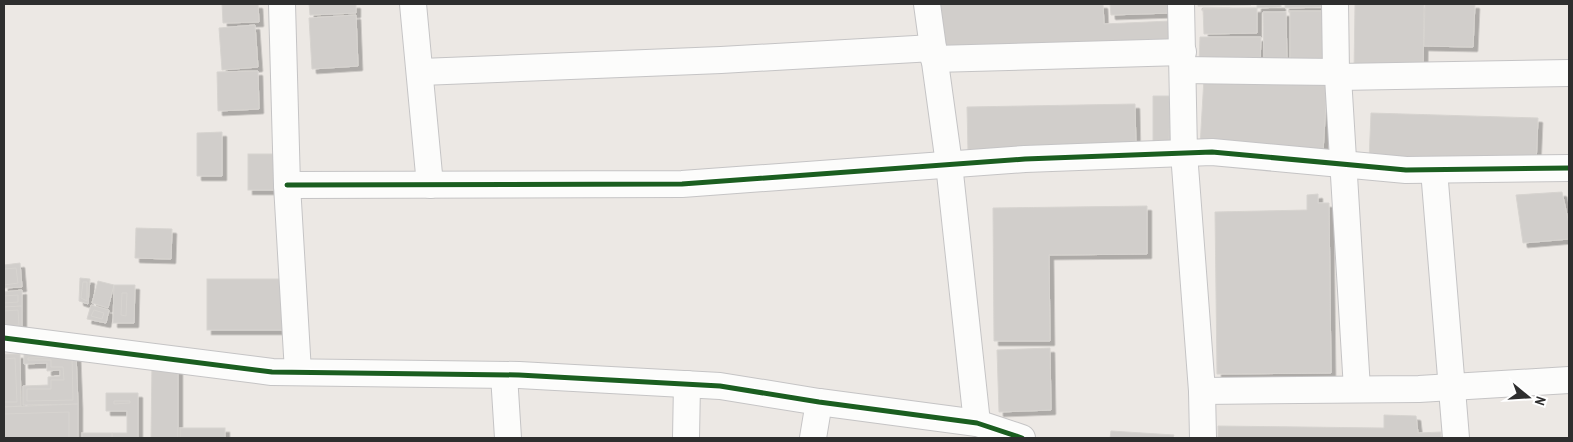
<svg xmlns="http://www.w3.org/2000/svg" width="1573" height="442" viewBox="0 0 1573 442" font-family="'Archivo Narrow',sans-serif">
	<defs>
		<filter id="shadow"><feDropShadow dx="4.5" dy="4.5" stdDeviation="0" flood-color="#0004"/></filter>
	</defs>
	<rect width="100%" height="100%" fill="#ece8e4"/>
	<g fill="#d1cecb" stroke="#d7d4d0" filter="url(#shadow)">
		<path d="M 222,4 L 258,4 L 259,22 L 223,23 Z"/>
		<path d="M 309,4 L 356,4 L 356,13 L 310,15 Z"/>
		<path d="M 939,4 L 1103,4 L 1104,24 L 1170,21 L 1171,43 L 941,54 Z"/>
		<path d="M 1110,4 L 1169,4 L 1170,13 L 1111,15 Z"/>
		<path d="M 1198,4 L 1251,4 L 1251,5 L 1198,6 Z"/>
		<path d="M 1257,4 L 1281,4 L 1281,7 L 1257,8 Z"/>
		<path d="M 1285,4 L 1326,4 L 1326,7 L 1285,8 Z"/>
		<path d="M 1355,4 L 1424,4 L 1423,71 L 1354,70 Z"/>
		<path d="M 1425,4 L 1475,4 L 1473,47 L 1424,46 Z"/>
		<path d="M 1257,8 L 1257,33 L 1204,34 L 1203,9 Z"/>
		<rect x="1290" y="11" width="33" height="52"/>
		<path d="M 1263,12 L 1286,12 L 1287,63 L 1264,63 Z"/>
		<path d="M 356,15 L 358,66 L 312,69 L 309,18 Z"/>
		<path d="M 255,25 L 258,67 L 222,70 L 219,28 Z"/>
		<path d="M 1200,37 L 1261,37 L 1260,64 L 1199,63 Z"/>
		<path d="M 258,71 L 259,109 L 218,111 L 217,72 Z"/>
		<path d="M 1204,78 L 1327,85 L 1323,152 L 1200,146 Z"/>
		<path d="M 1153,96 L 1170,96 L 1169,144 L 1153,143 Z"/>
		<path d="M 1135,104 L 1136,149 L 968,152 L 967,107 Z"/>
		<path d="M 1371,113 L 1538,118 L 1536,165 L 1369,160 Z"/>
		<path d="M 222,132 L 222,176 L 197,176 L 197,133 Z"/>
		<rect x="248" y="154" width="33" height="36"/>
		<path d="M 1562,192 L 1569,224 L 1569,239 L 1523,243 L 1516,195 Z"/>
		<path d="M 1318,194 L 1318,203 L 1329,203 L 1331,373 L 1217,374 L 1215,212 L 1307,210 L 1307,195 Z"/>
		<path d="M 1147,206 L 1147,254 L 1049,255 L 1050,341 L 994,341 L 993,208 Z"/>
		<path d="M 136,228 L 172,229 L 171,259 L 135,258 Z"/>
		<path d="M 20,263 L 22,287 L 4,288 L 4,265 Z"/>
		<path d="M 16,268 L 18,283 L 4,285 L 4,269 Z"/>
		<path d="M 80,278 L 90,279 L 88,304 L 79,301 Z"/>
		<rect x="207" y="279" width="77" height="51"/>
		<path d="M 98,281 L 114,285 L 108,308 L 92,303 Z"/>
		<path d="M 83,282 L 87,282 L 87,301 L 81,298 Z"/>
		<path d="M 114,285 L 135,285 L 134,323 L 113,323 Z"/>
		<path d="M 22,290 L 22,306 L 4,307 L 4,292 Z"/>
		<path d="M 122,293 L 127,293 L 126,316 L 121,315 Z"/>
		<path d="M 18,295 L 18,302 L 4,303 L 4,296 Z"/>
		<path d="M 91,305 L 109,310 L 106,323 L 87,319 Z"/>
		<path d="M 22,306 L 22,329 L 4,330 L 4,307 Z"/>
		<path d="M 18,310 L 19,325 L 4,326 L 4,311 Z"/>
		<path d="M 94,310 L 104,313 L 102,319 L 91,316 Z"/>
		<path d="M 1050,348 L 1051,410 L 999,412 L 997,350 Z"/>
		<path d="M 76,353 L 78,404 L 23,405 L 23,386 L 48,385 L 48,377 L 60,376 L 60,370 L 47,371 L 47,363 L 24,364 L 24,354 Z"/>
		<path d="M 4,354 L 20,354 L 21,406 L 4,407 Z"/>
		<path d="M 72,357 L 73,400 L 27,401 L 27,389 L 51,389 L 51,380 L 64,380 L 63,367 L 51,367 L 51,360 L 28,360 L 28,358 Z"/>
		<path d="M 15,358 L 17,402 L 4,402 L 4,359 Z"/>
		<path d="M 152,361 L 178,362 L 178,438 L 151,438 Z"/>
		<path d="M 106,393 L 138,393 L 138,438 L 112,438 L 112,433 L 127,433 L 127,411 L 106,411 Z"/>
		<path d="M 114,401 L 130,401 L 130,403 L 114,404 Z"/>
		<path d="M 78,404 L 78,438 L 4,438 L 4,407 Z"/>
		<path d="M 69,412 L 69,438 L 4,438 L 4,414 Z"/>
		<path d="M 1384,415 L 1416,416 L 1418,433 L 1441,432 L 1441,438 L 1218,438 L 1218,426 L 1384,428 Z"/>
		<rect x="180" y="428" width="45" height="10"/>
		<path d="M 1111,431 L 1174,435 L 1173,438 L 1110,438 Z"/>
		<rect x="82" y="433" width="30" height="5"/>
	</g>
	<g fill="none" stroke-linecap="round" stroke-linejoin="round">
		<defs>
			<g id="minor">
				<path d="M 282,4 L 287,185 L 298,372"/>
				<path d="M 413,4 L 430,185"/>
				<path d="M 927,4 L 949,164 L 977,423"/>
				<path d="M 1181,4 L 1184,153 L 1202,391 L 1203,438"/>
				<path d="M 1335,4 L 1336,72 L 1338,77 L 1357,389"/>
				<path d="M 934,59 L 1183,52"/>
				<path d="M 1183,70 L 1336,72"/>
				<path d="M 421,72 L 721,60 L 933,48"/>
				<path d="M 1338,77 L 1569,73"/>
				<path d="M 1434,170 L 1456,438"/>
				<path d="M 287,185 L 682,184 L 1025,159 L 1212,152 L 1406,170 L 1569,168"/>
				<path d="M 4,338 L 272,372 L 519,375 L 720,386 L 819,402 L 977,423 L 1022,438"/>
				<path d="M 504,375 L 508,438"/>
				<path d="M 1202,391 L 1419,389 L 1569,380"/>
				<path d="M 686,438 L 687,384"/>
				<path d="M 813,438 L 819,402"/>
			</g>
		</defs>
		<use href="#minor" stroke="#c5c4c5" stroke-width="28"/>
		<use href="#minor" stroke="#fcfcfb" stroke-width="26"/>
		<defs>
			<g id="cycleway">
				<path d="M 287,185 L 682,184 L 1025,159 L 1212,152 L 1406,170 L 1569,168"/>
				<path d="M 4,338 L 272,372 L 519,375 L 720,386 L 819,402 L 977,423 L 1022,438"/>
			</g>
		</defs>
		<use href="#cycleway" stroke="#fff" stroke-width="8"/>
		<use href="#cycleway" stroke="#1b5e20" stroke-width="5"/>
	</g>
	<rect width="1573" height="442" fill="none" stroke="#2e2e2e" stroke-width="10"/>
	<g transform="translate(1528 397) rotate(108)" stroke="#ffffff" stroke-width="4" paint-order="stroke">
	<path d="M0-4L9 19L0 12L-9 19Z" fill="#2e2e2e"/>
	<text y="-8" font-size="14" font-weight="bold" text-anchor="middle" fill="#2e2e2e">N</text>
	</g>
</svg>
